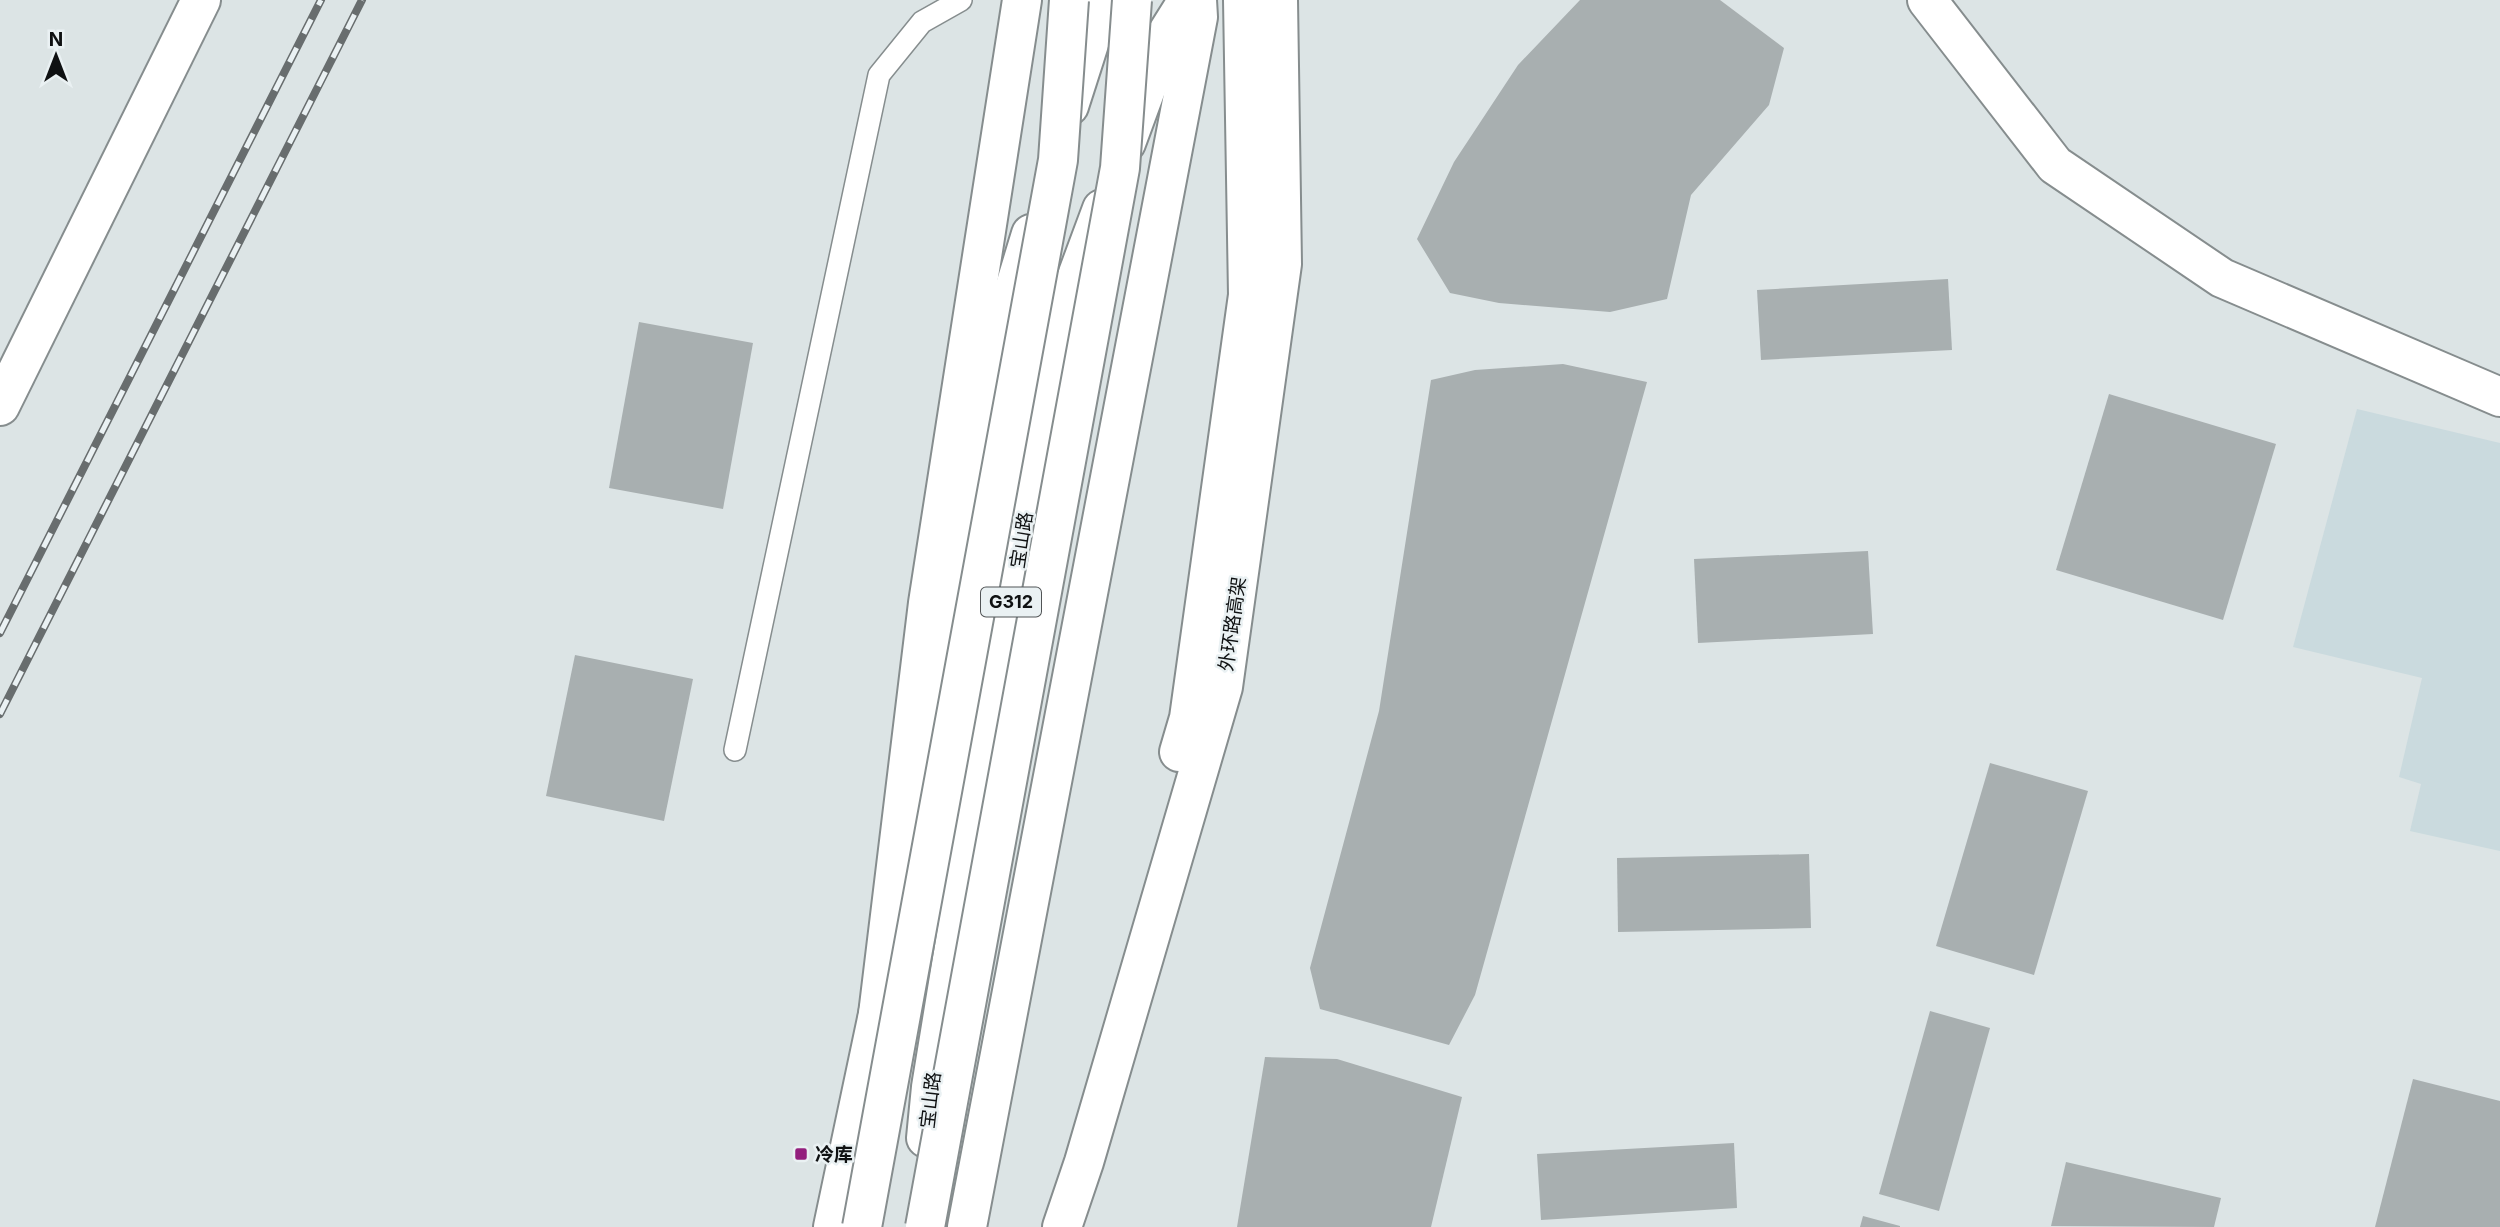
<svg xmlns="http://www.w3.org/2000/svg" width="2500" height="1227" viewBox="0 0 2500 1227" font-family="Inter,'Noto Sans SC',sans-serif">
	<rect width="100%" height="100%" fill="#dce4e5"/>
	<path fill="#cadade" d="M 2357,409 L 2500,443 L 2500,851 L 2410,831 L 2421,784 L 2399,777 L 2422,678 L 2293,647 Z"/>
	<g fill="#a8afb0">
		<path d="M 1580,0 L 1720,0 L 1784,48 L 1769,105 L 1691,195 L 1667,299 L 1610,312 L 1499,303 L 1450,293 L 1417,239 L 1454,162 L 1518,65 Z"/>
		<path d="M 1948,279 L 1952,350 L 1761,360 L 1757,290 Z"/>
		<path d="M 639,322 L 753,343 L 723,509 L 609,488 Z"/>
		<path d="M 1563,364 L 1647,382 L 1475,995 L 1449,1045 L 1320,1009 L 1310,968 L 1379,711 L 1431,380 L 1475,370 Z"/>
		<path d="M 2109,394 L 2276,444 L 2223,620 L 2056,570 Z"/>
		<path d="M 1868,551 L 1873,634 L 1698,643 L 1694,559 Z"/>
		<path d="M 575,655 L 693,679 L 664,821 L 546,796 Z"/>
		<path d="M 1990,763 L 2088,791 L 2034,975 L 1936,946 Z"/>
		<path d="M 1809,854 L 1811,928 L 1618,932 L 1617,858 Z"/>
		<path d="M 1930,1011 L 1990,1028 L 1939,1211 L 1879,1194 Z"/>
		<path d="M 1265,1057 L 1337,1059 L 1462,1097 L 1431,1227 L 1237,1227 Z"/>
		<path d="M 2413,1079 L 2500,1101 L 2500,1227 L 2375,1227 Z"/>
		<path d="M 1734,1143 L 1737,1208 L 1541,1220 L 1537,1154 Z"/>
		<path d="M 2066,1162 L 2221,1198 L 2214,1227 L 2051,1226 Z"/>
		<path d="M 1863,1216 L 1900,1226 L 1900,1227 L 1860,1227 Z"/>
	</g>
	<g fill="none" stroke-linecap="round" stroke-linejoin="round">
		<defs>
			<path id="service" d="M 735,750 L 879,75 L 922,22 L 961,0"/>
			<path id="minor" d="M 0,406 L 201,0"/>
			<path id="tertiary" d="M 1927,0 L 2055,165 L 2222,278 L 2500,397"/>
			<g id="primary">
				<path d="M 1069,106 L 1103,0"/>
				<path d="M 1126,143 L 1166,35 L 1188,0"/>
				<path d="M 928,737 L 999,339 L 1031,234"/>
				<path d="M 926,1138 L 931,1087 L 1054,338 L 1102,209"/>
				<path d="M 833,1227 L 881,1000"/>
			</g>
			<g id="trunk">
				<path d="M 1179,752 L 1189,718 L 1248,295 L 1243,0"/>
				<path d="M 876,1031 L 928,603 L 1022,0"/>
				<path d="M 967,1227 L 1198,17 L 1197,0"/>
				<path d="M 1062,1227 L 1084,1162 L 1223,687 L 1282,264 L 1278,0"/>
			</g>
		</defs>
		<use href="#service" stroke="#868d8e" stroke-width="24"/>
		<use href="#minor" stroke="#868d8e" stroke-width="42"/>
		<use href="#tertiary" stroke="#868d8e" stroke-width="42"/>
		<use href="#primary" stroke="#868d8e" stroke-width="42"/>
		<use href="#trunk" stroke="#868d8e" stroke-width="42"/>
		<use href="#service" stroke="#fff" stroke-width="21"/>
		<use href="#minor" stroke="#fff" stroke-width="38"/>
		<use href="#tertiary" stroke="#fff" stroke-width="38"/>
		<use href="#primary" stroke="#fff" stroke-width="38"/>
		<use href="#trunk" stroke="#fff" stroke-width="38"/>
		<defs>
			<g id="rail">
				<path d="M 0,633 L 321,0"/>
				<path d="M 0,714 L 362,0"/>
			</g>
		</defs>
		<use href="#rail" stroke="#686d6e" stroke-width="8"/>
		<use href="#rail" stroke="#eaf1f3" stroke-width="5" stroke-dasharray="16" stroke-linecap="butt"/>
		<defs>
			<g id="trunk-bridge">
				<path d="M 862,1227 L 1058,160 L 1069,0"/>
				<path d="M 925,1227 L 1120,168 L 1132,0"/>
			</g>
		</defs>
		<use href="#trunk-bridge" stroke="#868d8e" stroke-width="42" stroke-linecap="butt"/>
		<use href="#trunk-bridge" stroke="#fff" stroke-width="38"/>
	</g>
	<rect fill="#931f7d" stroke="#eaf1f3" stroke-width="2.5" x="794" y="1147" width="14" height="14" rx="3.5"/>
	<g text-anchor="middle" stroke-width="5" stroke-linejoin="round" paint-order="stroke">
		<rect fill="#eaf1f3" stroke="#515456" stroke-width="2" x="981" y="587.5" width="60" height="29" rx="5"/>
		<g font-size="18" font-weight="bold" fill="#0f1112">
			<text x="1011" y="608">G312</text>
		</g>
		<g font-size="19" fill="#0f1112" stroke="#eaf1f3">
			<text transform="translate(1021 540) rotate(-81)" y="7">宝山路</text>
			<text transform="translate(1232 624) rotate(-82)" y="7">外环路高架</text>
			<text transform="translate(930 1100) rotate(-83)" y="7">宝山路</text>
		</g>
		<g font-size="19" font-weight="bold" fill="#0f1112" stroke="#eaf1f3" text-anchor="start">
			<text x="815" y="1161">冷库</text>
		</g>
	</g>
	<g transform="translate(56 56)" stroke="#eaf1f3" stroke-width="5" paint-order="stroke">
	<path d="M0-5L12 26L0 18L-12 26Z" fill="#0f1112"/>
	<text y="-10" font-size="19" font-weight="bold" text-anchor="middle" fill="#0f1112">N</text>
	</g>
</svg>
